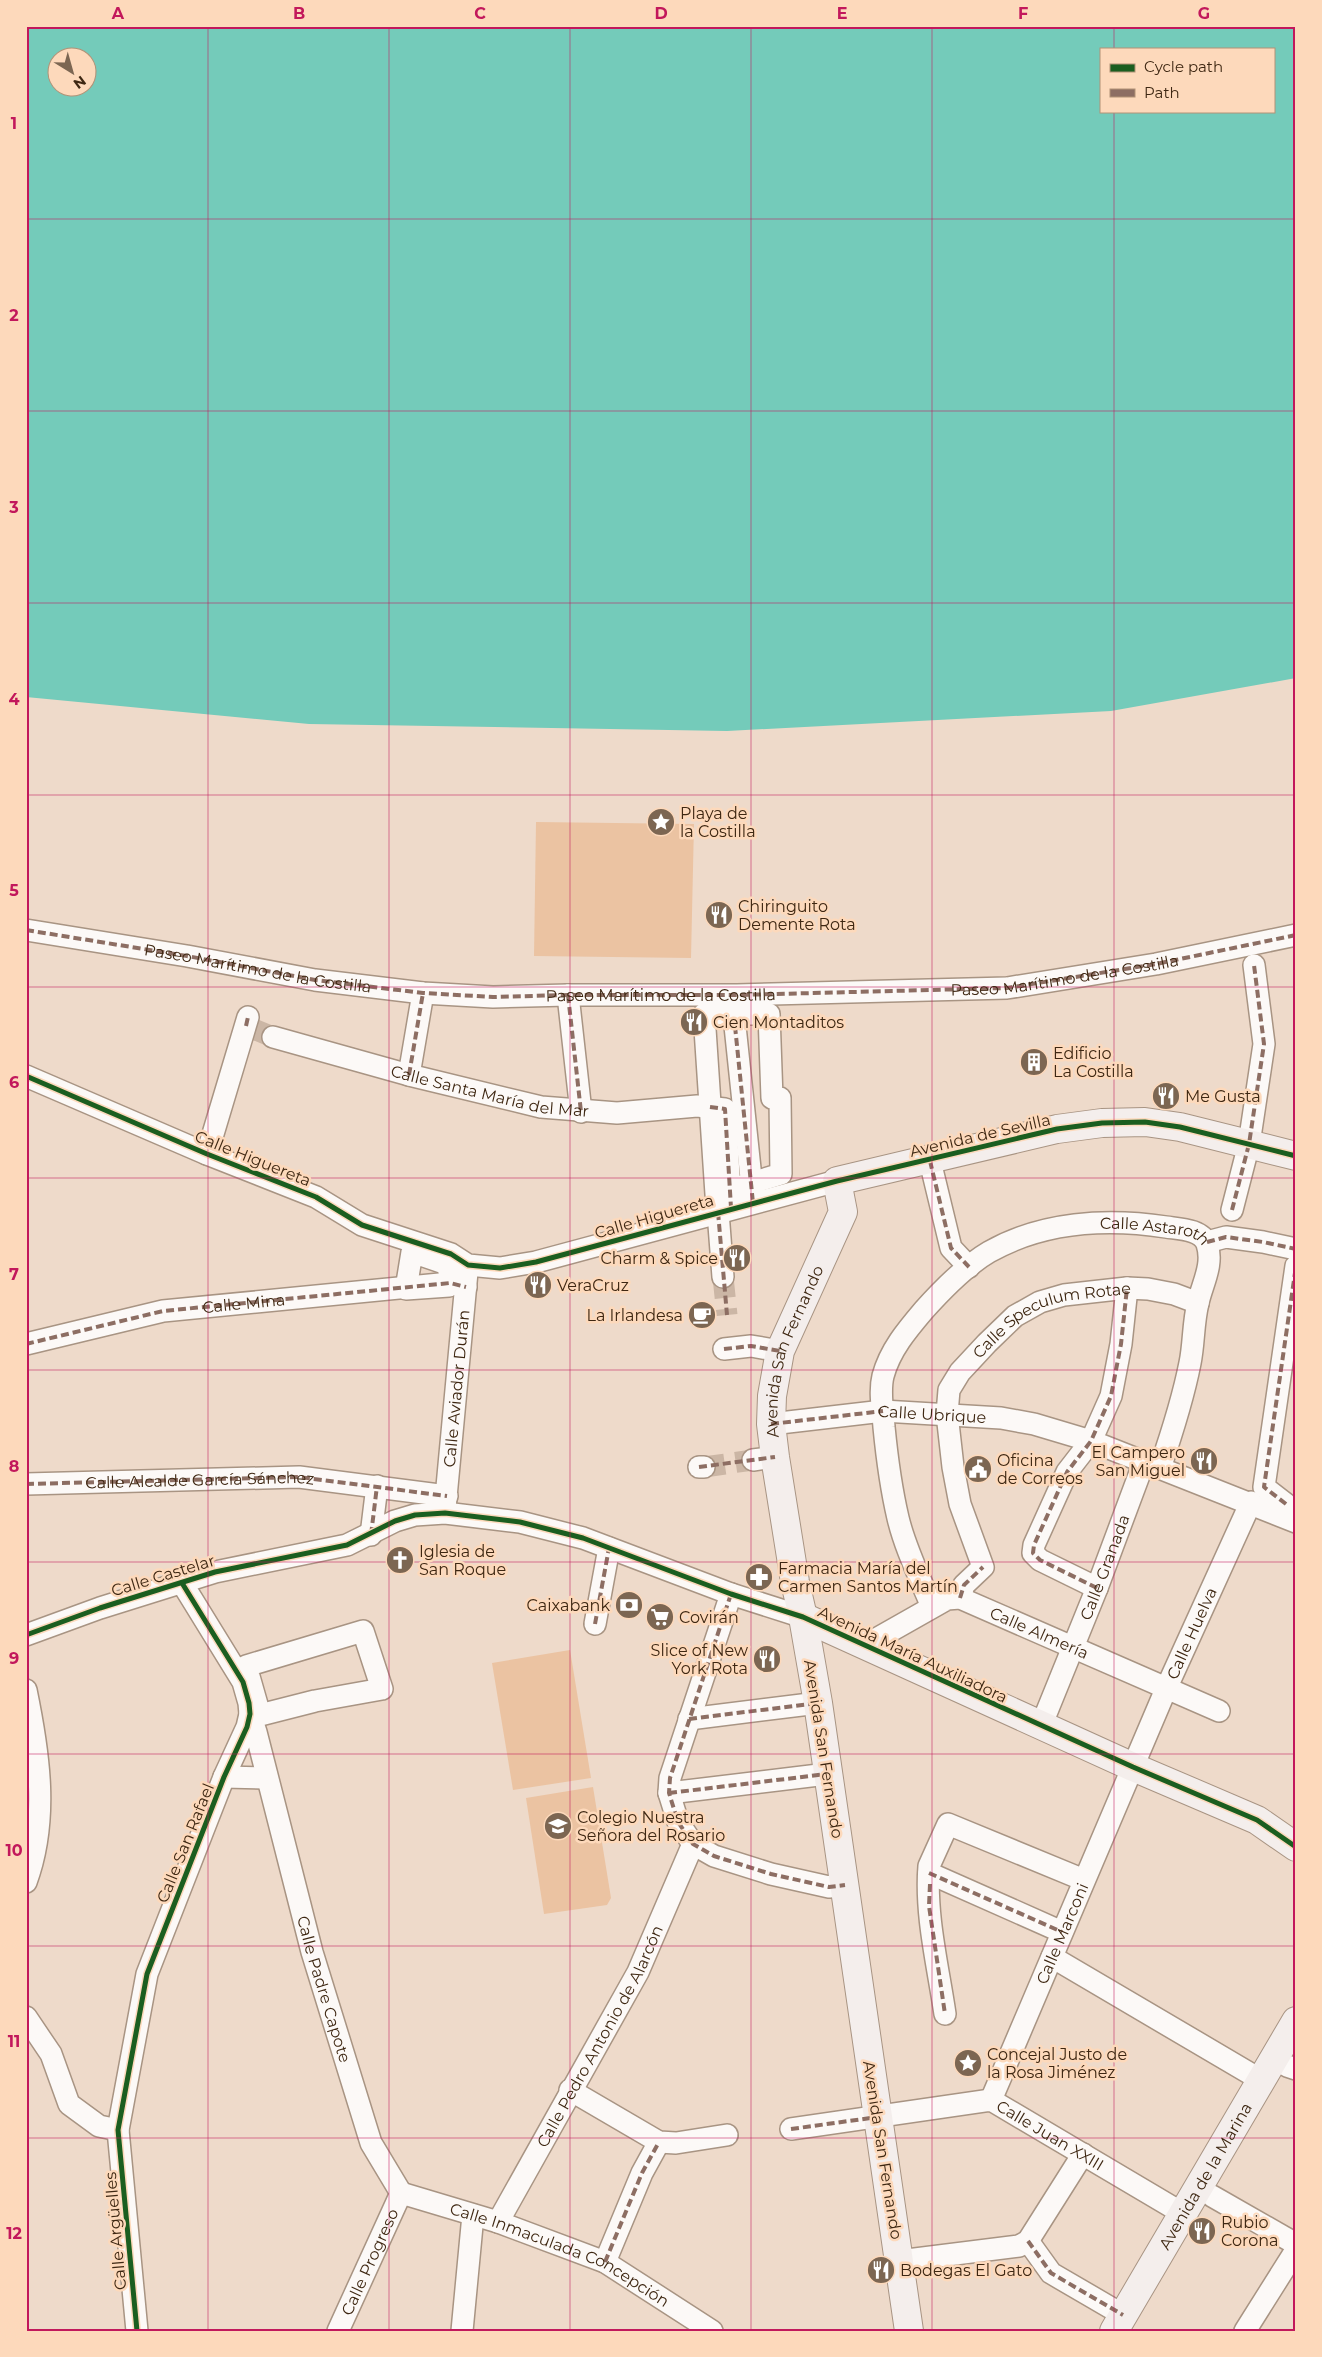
<svg xmlns="http://www.w3.org/2000/svg" width="1322" height="2357" viewBox="0 0 1322 2357" font-family="Montserrat,sans-serif">
	<rect width="100%" height="100%" fill="#eedaca"/>
	<g fill="#ebc3a2">
		<path d="M 536,822 L 694,824 L 691,958 L 534,956 Z"/>
		<path d="M 570,1650 L 591,1778 L 513,1790 L 492,1663 Z"/>
		<path d="M 593,1787 L 611,1898 L 607,1905 L 544,1914 L 526,1798 Z"/>
	</g>
	<path fill="#74cbba" fill-rule="evenodd" d="M 26,26 L 1296,26 L 1296,678 L 1111,711 L 727,731 L 309,724 L 26,697 ZM 1101,49 L 1273,49 L 1273,111 L 1101,111 ZM 58,58 L 88,58 L 88,88 L 58,88 Z"/>
	<g fill="none" stroke-linecap="round" stroke-linejoin="round">
		<g stroke="#cbb6a5" stroke-width="21" stroke-dasharray="21 11" stroke-linecap="butt">
			<path d="M 251,1028 L 273,1037"/>
			<path d="M 723,1277 L 727,1315"/>
			<path d="M 704,1467 L 753,1460"/>
		</g>
		<defs>
			<g id="street">
				<path id="s1" d="M 26,930 L 187,956 L 315,980 L 423,993 L 493,997 L 568,995 L 737,995 L 1007,988 L 1156,964 L 1296,935"/>
				<path d="M 568,995 L 581,1112"/>
				<path d="M 704,1014 L 769,1014 L 772,1098 L 780,1098 L 781,1174 L 716,1194 Z"/>
				<path d="M 735,1026 L 753,1197"/>
				<path id="s2" d="M 273,1037 L 409,1075 L 541,1107 L 617,1113 L 697,1106 L 725,1109 L 731,1208"/>
				<path d="M 409,1075 L 423,993"/>
				<path d="M 26,1076 L 207,1154 L 316,1197 L 362,1225 L 451,1254 L 468,1265 L 500,1268 L 536,1262 L 837,1181"/>
				<path d="M 207,1154 L 248,1017"/>
				<path d="M 930,1161 L 951,1248 L 969,1267"/>
				<path d="M 1232,1210 L 1249,1144 L 1264,1044 L 1254,965"/>
				<path d="M 718,1212 L 723,1277"/>
				<path d="M 1207,1242 L 1226,1237 L 1263,1242 L 1296,1249"/>
				<path d="M 412,1252 L 447,1264 L 450,1275 L 449,1286 L 406,1289 Z"/>
				<path d="M 26,1344 L 163,1311 L 450,1283 L 466,1287"/>
				<path d="M 724,1349 L 751,1346 L 780,1351"/>
				<path id="s3" d="M 771,1424 L 883,1411 L 1001,1418 L 1034,1424 L 1091,1441 L 1296,1522"/>
				<path d="M 753,1460 L 775,1457"/>
				<path d="M 699,1467 L 704,1467"/>
				<path d="M 26,1484 L 299,1477 L 447,1496"/>
				<path d="M 1286,1504 L 1264,1487 L 1296,1266"/>
				<path id="s4" d="M 445,1508 L 467,1272"/>
				<path d="M 371,1535 L 377,1486"/>
				<path d="M 1097,1588 L 1040,1560 L 1033,1553 L 1034,1545 L 1067,1472 L 1091,1441 L 1111,1396 L 1121,1344 L 1127,1288"/>
				<path d="M 731,1594 L 670,1778 L 669,1793 L 678,1822 L 693,1844 L 714,1856 L 771,1874 L 829,1887 L 845,1885"/>
				<path id="s5" d="M 960,1598 L 964,1585 L 983,1567 L 960,1504 L 953,1467 L 947,1414 L 949,1390 L 960,1372 L 987,1343 L 1015,1316 L 1040,1302 L 1064,1295 L 1127,1288 L 1148,1289 L 1174,1294 L 1198,1303"/>
				<path id="s6" d="M 932,1607 C 920,1578 905,1548 898,1518 C 891,1488 887,1458 884,1427 C 883,1411 879,1392 883,1376 C 890,1350 907,1330 924,1310 C 942,1290 965,1266 989,1252 C 1042,1222 1106,1218 1166,1227 C 1179,1229 1202,1229 1207,1244 C 1214,1265 1202,1284 1198,1303 C 1193,1323 1194,1344 1190,1363 C 1183,1399 1172,1433 1160,1468"/>
				<path d="M 595,1624 L 609,1548"/>
				<path d="M 363,1631 L 382,1689 L 315,1701 L 260,1715 L 246,1666 Z"/>
				<path d="M 26,1635 L 100,1608 L 215,1572 L 347,1545 L 395,1521 L 415,1515 L 445,1513 L 520,1522 L 583,1538 L 731,1594 L 803,1617"/>
				<path id="s7" d="M 864,1646 L 947,1599 L 960,1598 L 1219,1711"/>
				<path d="M 26,1690 C 39,1753 49,1820 26,1882"/>
				<path id="s8" d="M 250,1714 L 256,1732 L 312,1952 L 371,2143 L 401,2193"/>
				<path d="M 689,1719 L 818,1703"/>
				<path id="s9" d="M 1041,1726 L 1097,1588 L 1144,1462"/>
				<path d="M 224,1777 L 266,1778"/>
				<path d="M 669,1793 L 827,1774"/>
				<path d="M 929,1873 L 1062,1932"/>
				<path d="M 1052,1957 L 1261,2080"/>
				<path d="M 945,2014 C 938,1966 925,1915 929,1866 L 948,1824 L 1084,1880"/>
				<path d="M 26,2017 L 51,2054 L 69,2104 L 99,2126 L 118,2130"/>
				<path d="M 1287,2066 L 1296,2069"/>
				<path d="M 570,2090 L 659,2142 L 676,2143 L 727,2135"/>
				<path id="s10" d="M 991,2100 L 1166,1689 L 1251,1502"/>
				<path id="s11" d="M 791,2129 L 991,2100 L 1182,2213"/>
				<path id="s12" d="M 401,2193 L 498,2222 L 605,2262 L 712,2331"/>
				<path d="M 1212,2196 L 1296,2244"/>
				<path id="s13" d="M 498,2222 L 638,1972 L 693,1844"/>
				<path d="M 1028,2241 L 1051,2273 L 1123,2315"/>
				<path d="M 899,2261 L 1019,2246 L 1028,2241 L 1083,2154"/>
				<path d="M 605,2262 L 642,2173 L 659,2142"/>
				<path d="M 137,2331 L 118,2130 L 147,1974 L 224,1777 L 247,1727 L 250,1714 L 249,1703 L 243,1682 L 182,1583"/>
				<path id="s14" d="M 338,2331 L 401,2193"/>
				<path d="M 462,2331 L 473,2215"/>
				<path d="M 1245,2331 L 1296,2250"/>
			</g>
			<g id="secondary">
				<path d="M 803,1617 L 1133,1767 L 1257,1820 L 1296,1847"/>
				<path id="s15" d="M 909,2331 L 818,1703 L 803,1617 L 795,1582 L 775,1457 L 771,1424 L 772,1396 L 780,1351 L 843,1212 L 837,1181 L 1057,1129 L 1102,1123 L 1145,1122 L 1180,1127 L 1296,1156"/>
				<path id="s16" d="M 1114,2331 L 1296,2021"/>
			</g>
		</defs>
		<use href="#street" stroke="#a89483" stroke-width="24"/>
		<use href="#secondary" stroke="#a89483" stroke-width="30"/>
		<use href="#street" stroke="#fcf9f7" stroke-width="21"/>
		<use href="#secondary" stroke="#f4eeec" stroke-width="28"/>
		<g stroke="#8d6e63" stroke-width="4" stroke-dasharray="8 4" stroke-linecap="butt">
			<path d="M 26,930 L 187,956 L 315,980 L 423,993 L 493,997 L 568,995 L 737,995 L 1007,988 L 1156,964 L 1296,935"/>
			<path d="M 568,995 L 581,1112"/>
			<path d="M 246,1026 L 248,1017"/>
			<path d="M 735,1026 L 753,1203"/>
			<path d="M 409,1075 L 423,993"/>
			<path d="M 710,1107 L 725,1109 L 731,1208"/>
			<path d="M 930,1161 L 951,1248 L 969,1267"/>
			<path d="M 1232,1210 L 1249,1144 L 1264,1044 L 1254,965"/>
			<path d="M 718,1212 L 727,1315"/>
			<path d="M 1207,1242 L 1226,1237 L 1263,1242 L 1296,1249"/>
			<path id="s17" d="M 26,1344 L 163,1311 L 450,1283 L 466,1287"/>
			<path d="M 724,1349 L 751,1346 L 780,1351"/>
			<path d="M 771,1424 L 883,1411"/>
			<path d="M 699,1467 L 775,1457"/>
			<path id="s18" d="M 26,1484 L 299,1477 L 447,1496"/>
			<path d="M 1286,1504 L 1264,1487 L 1296,1266"/>
			<path d="M 371,1535 L 377,1486"/>
			<path d="M 1097,1588 L 1040,1560 L 1033,1553 L 1034,1545 L 1067,1472 L 1091,1441 L 1111,1396 L 1121,1344 L 1127,1288"/>
			<path d="M 731,1594 L 670,1778 L 669,1793 L 678,1822 L 693,1844 L 714,1856 L 771,1874 L 829,1887 L 845,1885"/>
			<path d="M 960,1598 L 964,1585 L 983,1567"/>
			<path d="M 595,1624 L 609,1548"/>
			<path d="M 689,1719 L 818,1703"/>
			<path d="M 669,1793 L 827,1774"/>
			<path d="M 929,1873 L 1062,1932"/>
			<path d="M 930,1884 L 929,1906 L 945,2014"/>
			<path d="M 791,2129 L 878,2117"/>
			<path d="M 1028,2241 L 1051,2273 L 1123,2315"/>
			<path d="M 605,2262 L 642,2173 L 659,2142"/>
		</g>
		<defs>
			<g id="cycleway">
				<path d="M 26,1076 L 207,1154 L 316,1197 L 362,1225 L 451,1254 L 468,1265 L 500,1268 L 536,1262 L 837,1181 L 1057,1129 L 1102,1123 L 1145,1122 L 1180,1127 L 1296,1156"/>
				<path d="M 26,1635 L 100,1608 L 215,1572 L 347,1545 L 395,1521 L 415,1515 L 445,1513 L 520,1522 L 583,1538 L 731,1594 L 803,1617 L 1133,1767 L 1257,1820 L 1296,1847"/>
				<path d="M 137,2331 L 118,2130 L 147,1974 L 224,1777 L 247,1727 L 250,1714 L 249,1703 L 243,1682 L 182,1583"/>
			</g>
		</defs>
		<use href="#cycleway" stroke="#fdd9bb" stroke-width="8"/>
		<use href="#cycleway" stroke="#1b5e20" stroke-width="5"/>
	</g>
	<path fill="none" stroke="#c2185b" stroke-width="1" stroke-opacity="0.55" d="M 208,26 L 208,2331M 389,26 L 389,2331M 570,26 L 570,2331M 751,26 L 751,2331M 932,26 L 932,2331M 1114,26 L 1114,49M 1114,111 L 1114,2331M 26,219 L 1296,219M 26,411 L 1296,411M 26,603 L 1296,603M 26,795 L 1296,795M 26,987 L 1296,987M 26,1178 L 1296,1178M 26,1370 L 1296,1370M 26,1562 L 1296,1562M 26,1754 L 1296,1754M 26,1946 L 1296,1946M 26,2138 L 1296,2138"/>
	<defs>
		<symbol id="sight-disc" viewBox="-11 -11 22 22"><circle r="9.5" fill="#7c6652" stroke="#fdd9bb"/><path d="M0-6L1.8-2.2L6-1.7L2.9 1.2L3.7 5.4L0 3.3L-3.7 5.4L-2.9 1.2L-6-1.7L-1.8-2.2Z" fill="#fff"/></symbol>
		<symbol id="restaurant-disc" viewBox="-11 -11 22 22"><circle r="9.5" fill="#7c6652" stroke="#fdd9bb"/><path d="M-5-6h1v4h1v-4h1v4h1v-4h1v5L-1.5 .5V6h-2V.5L-5-1ZM5-6V6H3V1.5H1.5Q1.5-4 5-6Z" fill="#fff"/></symbol>
		<symbol id="building-disc" viewBox="-11 -11 22 22"><circle r="9.5" fill="#7c6652" stroke="#fdd9bb"/><path d="M-4-6H4V6H1V3H-1V6H-4ZM-2.5-4.3h1.7v1.8h-1.7ZM.8-4.3h1.7v1.8H.8ZM-2.5-1h1.7V.8h-1.7ZM.8-1h1.7V.8H.8Z" fill="#fff"/></symbol>
		<symbol id="cafe-disc" viewBox="-11 -11 22 22"><circle r="9.5" fill="#7c6652" stroke="#fdd9bb"/><path d="M-5.5-4.5H6V0H3Q3 3.5 0 3.5H-2.5Q-5.5 3.5-5.5 0ZM3-3.2v2h1.7v-2ZM-6 4.5H4V6H-6Z" fill="#fff"/></symbol>
		<symbol id="civic-disc" viewBox="-11 -11 22 22"><circle r="9.5" fill="#7c6652" stroke="#fdd9bb"/><path d="M-.6-6.5H3V-4.5H.6V-3L4-1V1h2V6H-6V1h2V-1L-.6-3ZM-1.2 2.5V6h2.4V2.5Z" fill="#fff"/></symbol>
		<symbol id="church-disc" viewBox="-11 -11 22 22"><circle r="9.5" fill="#7c6652" stroke="#fdd9bb"/><path d="M-1.2-6h2.4v3.5h3.3v2.4h-3.3V6h-2.4V-.1h-3.3v-2.4h3.3Z" fill="#fff"/></symbol>
		<symbol id="pharmacy-disc" viewBox="-11 -11 22 22"><circle r="9.5" fill="#7c6652" stroke="#fdd9bb"/><path d="M-2-6h4v4h4v4h-4v4h-4v-4h-4v-4h4Z" fill="#fff"/></symbol>
		<symbol id="bank-disc" viewBox="-11 -11 22 22"><circle r="9.5" fill="#7c6652" stroke="#fdd9bb"/><path d="M-6-4H6V4H-6ZM0-2.3a2.3 2.3 0 1 0 0 4.6a2.3 2.3 0 1 0 0-4.6Z" fill="#fff"/></symbol>
		<symbol id="supermarket-disc" viewBox="-11 -11 22 22"><circle r="9.5" fill="#7c6652" stroke="#fdd9bb"/><path d="M-6-5.5h2.5l.6 2H6L4.5 2H-2.5L-4.4-4H-6ZM-1.5 3.2a1.3 1.3 0 1 0 .1 0ZM3 3.2a1.3 1.3 0 1 0 .1 0Z" fill="#fff"/></symbol>
		<symbol id="school-disc" viewBox="-11 -11 22 22"><circle r="9.5" fill="#7c6652" stroke="#fdd9bb"/><path d="M0-5L7-2L0 1L-7-2ZM-4 1L0 2.5L4 1V4Q0 6-4 4Z" fill="#fff"/></symbol>
	</defs>
	<g fill-rule="evenodd">
		<use href="#sight-disc" x="645" y="806" width="32" height="32"/>
		<use href="#restaurant-disc" x="703" y="899" width="32" height="32"/>
		<use href="#restaurant-disc" x="678" y="1006" width="32" height="32"/>
		<use href="#building-disc" x="1018" y="1046" width="32" height="32"/>
		<use href="#restaurant-disc" x="1150" y="1080" width="32" height="32"/>
		<use href="#restaurant-disc" x="721" y="1242" width="32" height="32"/>
		<use href="#restaurant-disc" x="522" y="1269" width="32" height="32"/>
		<use href="#cafe-disc" x="686" y="1299" width="32" height="32"/>
		<use href="#restaurant-disc" x="1188" y="1445" width="32" height="32"/>
		<use href="#civic-disc" x="962" y="1453" width="32" height="32"/>
		<use href="#church-disc" x="384" y="1544" width="32" height="32"/>
		<use href="#pharmacy-disc" x="743" y="1561" width="32" height="32"/>
		<use href="#bank-disc" x="613" y="1589" width="32" height="32"/>
		<use href="#supermarket-disc" x="644" y="1601" width="32" height="32"/>
		<use href="#restaurant-disc" x="751" y="1643" width="32" height="32"/>
		<use href="#school-disc" x="542" y="1810" width="32" height="32"/>
		<use href="#sight-disc" x="952" y="2047" width="32" height="32"/>
		<use href="#restaurant-disc" x="1186" y="2215" width="32" height="32"/>
		<use href="#restaurant-disc" x="865" y="2254" width="32" height="32"/>
	</g>
	<g text-anchor="middle" stroke-width="5" stroke-linejoin="round" paint-order="stroke">
		<g font-size="16" fill="#3e2712" stroke="#fdd9bb" text-anchor="start">
			<text x="680" y="819">Playa de<tspan x="680" dy="18">la Costilla</tspan></text>
			<text x="738" y="912">Chiringuito<tspan x="738" dy="18">Demente Rota</tspan></text>
			<text x="713" y="1028">Cien Montaditos</text>
			<text x="1053" y="1059">Edificio<tspan x="1053" dy="18">La Costilla</tspan></text>
			<text x="1185" y="1102">Me Gusta</text>
			<text x="718" y="1264" text-anchor="end">Charm &amp; Spice</text>
			<text x="557" y="1291">VeraCruz</text>
			<text x="683" y="1321" text-anchor="end">La Irlandesa</text>
			<text x="1185" y="1458" text-anchor="end">El Campero<tspan x="1185" dy="18">San Miguel</tspan></text>
			<text x="997" y="1466">Oficina<tspan x="997" dy="18">de Correos</tspan></text>
			<text x="419" y="1557">Iglesia de<tspan x="419" dy="18">San Roque</tspan></text>
			<text x="778" y="1574">Farmacia María del<tspan x="778" dy="18">Carmen Santos Martín</tspan></text>
			<text x="610" y="1611" text-anchor="end">Caixabank</text>
			<text x="679" y="1623">Covirán</text>
			<text x="748" y="1656" text-anchor="end">Slice of New<tspan x="748" dy="18">York Rota</tspan></text>
			<text x="577" y="1823">Colegio Nuestra<tspan x="577" dy="18">Señora del Rosario</tspan></text>
			<text x="987" y="2060">Concejal Justo de<tspan x="987" dy="18">la Rosa Jiménez</tspan></text>
			<text x="1221" y="2228">Rubio<tspan x="1221" dy="18">Corona</tspan></text>
			<text x="900" y="2276">Bodegas El Gato</text>
		</g>
		<g font-size="16" fill="#3e2712" stroke="#fdd9bb">
			<text dy="6" stroke="none"><textPath href="#s1" startOffset="235">Paseo Marítimo de la Costilla</textPath></text>
			<text dy="6" stroke="none"><textPath href="#s1" startOffset="1045">Paseo Marítimo de la Costilla</textPath></text>
			<text dy="6" stroke="none"><textPath href="#s1" startOffset="640">Paseo Marítimo de la Costilla</textPath></text>
			<text dy="6" stroke="none"><textPath href="#s2" startOffset="224">Calle Santa María del Mar</textPath></text>
			<text transform="translate(980 1135) rotate(-13)" y="6">Avenida de Sevilla</text>
			<text transform="translate(253 1158) rotate(22)" y="6">Calle Higuereta</text>
			<text transform="translate(654 1216) rotate(-16)" y="6">Calle Higuereta</text>
			<text dy="6" stroke="none"><textPath href="#s6" startOffset="576">Calle Astaroth</textPath></text>
			<text dy="6" stroke="none"><textPath href="#s17" startOffset="222">Calle Mina</textPath></text>
			<text dy="6" stroke="none"><textPath href="#s5" startOffset="354">Calle Speculum Rotae</textPath></text>
			<text dy="6" stroke="none"><textPath href="#s15" startOffset="994">Avenida San Fernando</textPath></text>
			<text dy="6" stroke="none"><textPath href="#s4" startOffset="120">Calle Aviador Durán</textPath></text>
			<text dy="6" stroke="none"><textPath href="#s3" startOffset="162">Calle Ubrique</textPath></text>
			<text dy="6" stroke="none"><textPath href="#s18" startOffset="174">Calle Alcalde García Sánchez</textPath></text>
			<text dy="6" stroke="none"><textPath href="#s9" startOffset="171">Calle Granada</textPath></text>
			<text transform="translate(163 1575) rotate(-17)" y="6">Calle Castelar</text>
			<text dy="6" stroke="none"><textPath href="#s7" startOffset="195">Calle Almería</textPath></text>
			<text dy="6" stroke="none"><textPath href="#s10" startOffset="508">Calle Huelva</textPath></text>
			<text transform="translate(913 1654) rotate(25)" y="6">Avenida María Auxiliadora</text>
			<text transform="translate(824 1749) rotate(81)" y="6">Avenida San Fernando</text>
			<text transform="translate(185 1843) rotate(-68)" y="6">Calle San Rafael</text>
			<text dy="6" stroke="none"><textPath href="#s10" startOffset="181">Calle Marconi</textPath></text>
			<text dy="6" stroke="none"><textPath href="#s8" startOffset="285">Calle Padre Capote</textPath></text>
			<text dy="6" stroke="none"><textPath href="#s13" startOffset="212">Calle Pedro Antonio de Alarcón</textPath></text>
			<text dy="6" stroke="none"><textPath href="#s11" startOffset="271">Calle Juan XXIII</textPath></text>
			<text transform="translate(883 2150) rotate(81)" y="6">Avenida San Fernando</text>
			<text dy="6" stroke="none"><textPath href="#s16" startOffset="180">Avenida de la Marina</textPath></text>
			<text transform="translate(115 2231) rotate(-95)" y="6">Calle Argüelles</text>
			<text dy="6" stroke="none"><textPath href="#s12" startOffset="171">Calle Inmaculada Concepción</textPath></text>
			<text dy="6" stroke="none"><textPath href="#s14" startOffset="76">Calle Progreso</textPath></text>
		</g>
	</g>
	<rect width="1322" height="2357" fill="none" stroke="#fdd9bb" stroke-width="55"/>
	<rect x="1100" y="48" width="175" height="65" fill="#fdd9bb" stroke="#b19277"/>
	<rect x="1110" y="64" width="25" height="8" fill="#1b5e20" stroke="#b19277"/>
	<text x="1144" y="72" font-size="15" fill="#3e2712">Cycle path</text>
	<rect x="1110" y="89" width="25" height="8" fill="#8d6e63" stroke="#b19277"/>
	<text x="1144" y="98" font-size="15" fill="#3e2712">Path</text>
	<g transform="translate(72 72) rotate(143)"><circle r="24" fill="#fdd9bb" stroke="#b19277"/>
	<path d="M0-4L9 19L0 12L-9 19Z" fill="#7c6652"/>
	<text y="-8" font-size="14" font-weight="bold" text-anchor="middle" fill="#3e2712">N</text>
	</g>
	<rect x="28" y="28" width="1266" height="2302" fill="none" stroke="#c2185b" stroke-width="2"/>
	<g font-size="16" text-anchor="middle" font-weight="bold" fill="#c2185b">
		<text x="118" y="19">A</text>
		<text x="299" y="19">B</text>
		<text x="480" y="19">C</text>
		<text x="661" y="19">D</text>
		<text x="842" y="19">E</text>
		<text x="1023" y="19">F</text>
		<text x="1204" y="19">G</text>
		<text x="14" y="129">1</text>
		<text x="14" y="321">2</text>
		<text x="14" y="513">3</text>
		<text x="14" y="705">4</text>
		<text x="14" y="896">5</text>
		<text x="14" y="1088">6</text>
		<text x="14" y="1280">7</text>
		<text x="14" y="1472">8</text>
		<text x="14" y="1664">9</text>
		<text x="14" y="1856">10</text>
		<text x="14" y="2047">11</text>
		<text x="14" y="2239">12</text>
	</g>
</svg>
